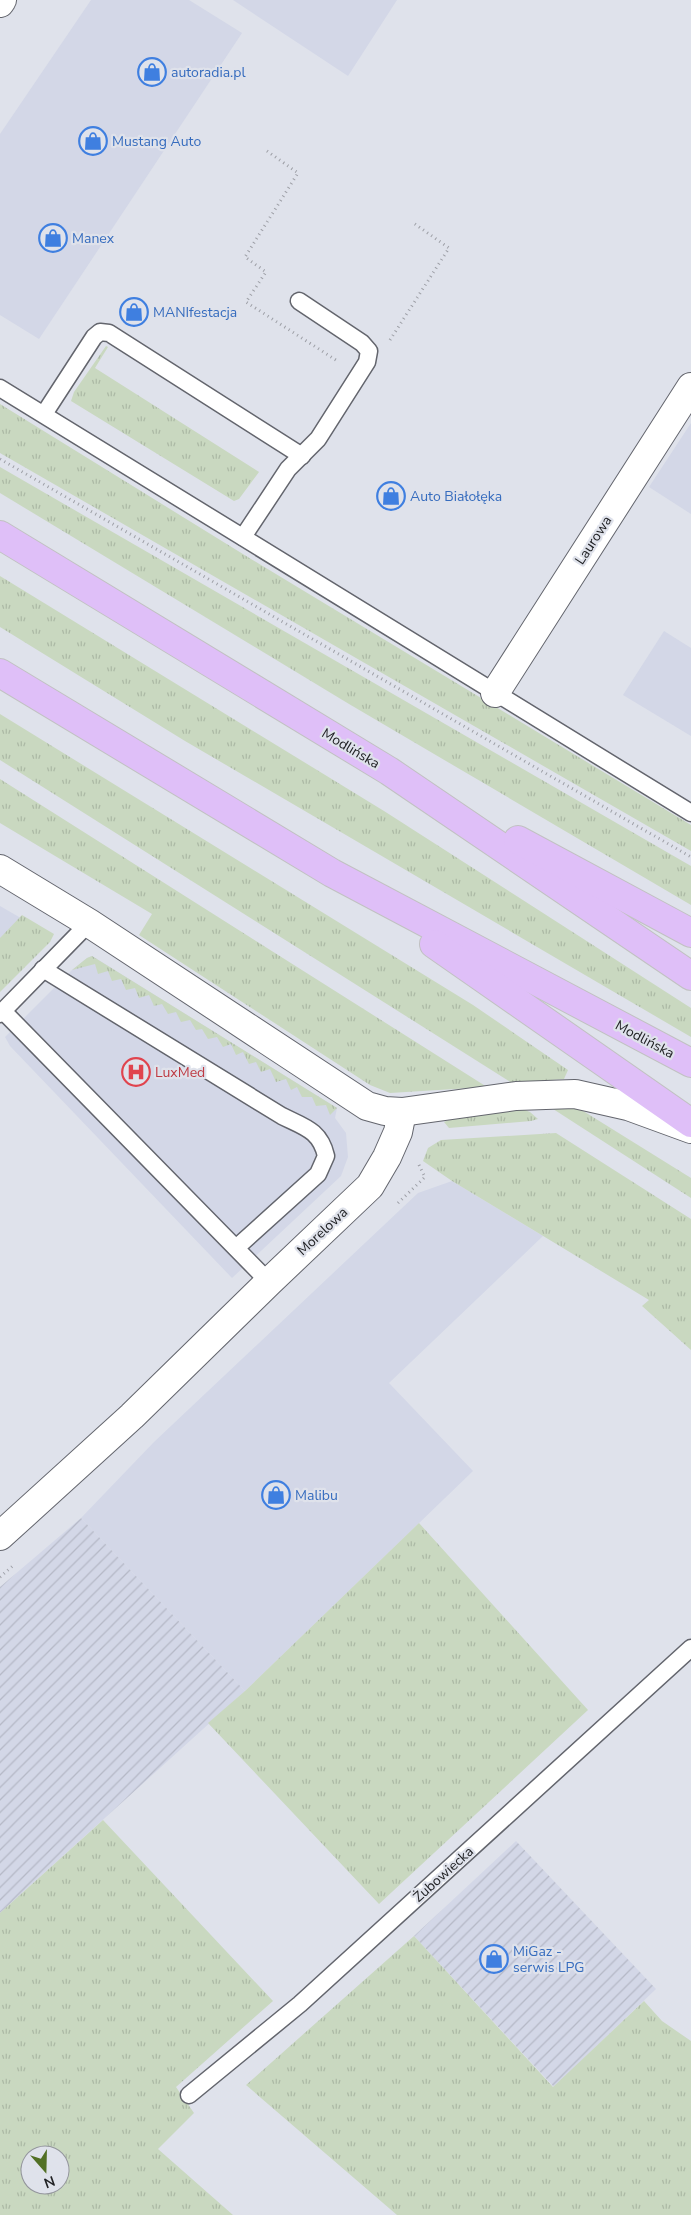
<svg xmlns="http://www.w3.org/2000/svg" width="691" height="2215" viewBox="0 0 691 2215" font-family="'Nunito Sans',sans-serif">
	<defs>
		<pattern id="industrial-furrows" width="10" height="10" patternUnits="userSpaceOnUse" patternTransform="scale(1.25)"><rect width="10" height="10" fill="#d3d7e7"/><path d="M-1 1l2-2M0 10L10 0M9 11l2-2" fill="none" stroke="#b5b8c6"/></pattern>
		<pattern id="grass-tufts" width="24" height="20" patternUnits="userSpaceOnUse" patternTransform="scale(1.25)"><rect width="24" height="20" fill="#c9d8c0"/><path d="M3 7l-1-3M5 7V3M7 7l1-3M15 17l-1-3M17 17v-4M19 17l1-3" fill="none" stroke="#acb9a5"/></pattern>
	</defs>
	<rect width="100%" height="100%" fill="#dfe2eb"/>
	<g fill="#d3d7e7">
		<path d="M 91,0 L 189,0 L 242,33 L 39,339 L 0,315 L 0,134 Z"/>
		<path d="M 233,0 L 397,0 L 348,76 Z"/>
		<path d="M 691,423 L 691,514 L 649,487 Z"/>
		<path d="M 664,631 L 691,648 L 691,736 L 623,695 Z"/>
		<path d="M 0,906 L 26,921 L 0,947 Z"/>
		<path d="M 92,956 L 337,1108 L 335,1118 L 346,1133 L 348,1157 L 341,1176 L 232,1278 L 10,1046 L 5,1037 L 72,970 L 87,958 Z"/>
		<path d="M 452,1181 L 543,1236 L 389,1383 L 473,1471 L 245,1691 L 81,1518 L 154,1442 L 418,1193 Z"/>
	</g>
	<g fill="url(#industrial-furrows)">
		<path d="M 81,1518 L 245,1691 L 0,1913 L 0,1587 Z"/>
		<path d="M 516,1841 L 656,1989 L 554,2087 L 414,1936 Z"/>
	</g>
	<g fill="url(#grass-tufts)" fill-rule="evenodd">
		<path d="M 106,346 L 108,347 L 95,368 L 259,472 L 239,499 L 234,501 L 71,401 L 74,392 Z"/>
		<path d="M 0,404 L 251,559 L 691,825 L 691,851 L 0,453 Z"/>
		<path d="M 0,467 L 691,866 L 691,905 L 349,704 L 0,493 Z"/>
		<path d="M 0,576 L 384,811 L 691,1008 L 691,1037 L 185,741 L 0,627 Z"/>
		<path d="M 0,714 L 473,1005 L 568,1070 L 564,1079 L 512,1083 L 0,760 Z"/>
		<path d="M 0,779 L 487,1087 L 390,1093 L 370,1085 L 139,935 L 152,914 L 0,823 Z"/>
		<path d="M 22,915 L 54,934 L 50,942 L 0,992 L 0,938 Z"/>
		<path d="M 92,956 L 337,1108 L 330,1115 L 326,1105 L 316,1106 L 312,1097 L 302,1097 L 297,1087 L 291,1090 L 286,1079 L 276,1082 L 270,1069 L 261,1072 L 256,1062 L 249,1064 L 243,1052 L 236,1055 L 231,1044 L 223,1047 L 217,1037 L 208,1039 L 202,1029 L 196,1030 L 190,1020 L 181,1022 L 176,1012 L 168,1014 L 162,1004 L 154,1006 L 149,995 L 139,998 L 135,988 L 126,990 L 121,979 L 112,981 L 108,971 L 98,974 L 95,964 L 72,970 L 87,958 Z"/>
		<path d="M 518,1107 L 530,1112 L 538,1119 L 531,1121 L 449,1128 L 444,1122 L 464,1113 Z"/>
		<path d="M 550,1107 L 580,1109 L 691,1178 L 691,1198 Z"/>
		<path d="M 556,1133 L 691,1219 L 691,1350 L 642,1306 L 649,1300 L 452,1181 L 423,1161 L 428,1148 L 441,1140 Z"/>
		<path d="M 419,1523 L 588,1710 L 379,1904 L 208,1723 L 245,1691 Z"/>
		<path d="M 103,1820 L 273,2001 L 176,2087 L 194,2113 L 158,2149 L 233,2215 L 0,2215 L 0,1913 ZM 30,2155 L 60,2155 L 60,2185 L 30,2185 Z"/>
		<path d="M 414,1936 L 553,2087 L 644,2001 L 662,2021 L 691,2041 L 691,2215 L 397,2215 L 246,2085 Z"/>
	</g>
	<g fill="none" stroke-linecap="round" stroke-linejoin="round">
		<defs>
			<g id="lane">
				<path d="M 0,388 L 691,813"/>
				<path d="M 44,414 L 94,337 L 100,332 L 109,333 L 302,456"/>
				<path d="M 243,537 L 288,469 L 318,439 L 367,362 L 369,351 L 362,343 L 299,301"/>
				<path d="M 43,969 L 282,1116 C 304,1127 320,1130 326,1156 L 318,1174 L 236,1248"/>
				<path d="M 3,1011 L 269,1282"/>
				<path d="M 0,1014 L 89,923"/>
				<path d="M 189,2095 L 300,2004 L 691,1648"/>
			</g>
			<g id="street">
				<path d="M 0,3 L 2,0"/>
				<path d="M 495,693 L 691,387"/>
				<path d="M 0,869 L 89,923 L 367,1106 L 385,1111 L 402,1112 L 516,1096 L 575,1094 L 628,1106 L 691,1129"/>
				<path d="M 0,1536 L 132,1416 L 269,1282 L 370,1186 L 387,1157 L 398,1132 L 402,1112"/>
			</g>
			<g id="primary">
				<path d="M 0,535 L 389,771 L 691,976"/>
				<path d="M 0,673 L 332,873 L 691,1063"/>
				<path d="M 518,840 L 691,933"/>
				<path d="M 434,944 L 691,1123"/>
			</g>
		</defs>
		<use href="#lane" stroke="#63656d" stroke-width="19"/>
		<use href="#street" stroke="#63656d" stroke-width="30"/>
		<use href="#primary" stroke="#c1c1c2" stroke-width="30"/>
		<g stroke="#9d9fa6" stroke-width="3" stroke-dasharray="1 4" stroke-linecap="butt">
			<path d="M 267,151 L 298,173 L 245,257 L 266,272 L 246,302 L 339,362"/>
			<path d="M 390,340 L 449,248 L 412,222"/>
			<path d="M 0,459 L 691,857"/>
			<path d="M 398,1203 L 425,1177 L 418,1163"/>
			<path d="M 0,1577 L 15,1564"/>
		</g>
		<use href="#lane" stroke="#fff" stroke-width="16"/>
		<use href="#street" stroke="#fff" stroke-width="28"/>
		<use href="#primary" stroke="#dfbff8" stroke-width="28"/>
	</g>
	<defs>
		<symbol id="shop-ring" viewBox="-11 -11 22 22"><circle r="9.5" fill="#dfe2eb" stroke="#3f7fe0" stroke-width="1.5"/><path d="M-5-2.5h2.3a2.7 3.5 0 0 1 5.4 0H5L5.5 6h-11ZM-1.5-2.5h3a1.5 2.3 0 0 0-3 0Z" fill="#3f7fe0"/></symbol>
		<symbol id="hospital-ring" viewBox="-11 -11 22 22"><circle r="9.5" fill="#dfe2eb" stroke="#e0444e" stroke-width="1.5"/><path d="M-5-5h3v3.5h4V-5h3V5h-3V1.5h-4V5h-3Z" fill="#e0444e"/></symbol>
	</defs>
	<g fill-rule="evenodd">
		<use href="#shop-ring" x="136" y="56" width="32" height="32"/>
		<use href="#shop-ring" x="77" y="125" width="32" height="32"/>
		<use href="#shop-ring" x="37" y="222" width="32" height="32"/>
		<use href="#shop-ring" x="118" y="296" width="32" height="32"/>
		<use href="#shop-ring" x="375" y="480" width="32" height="32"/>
		<use href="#hospital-ring" x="120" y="1056" width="32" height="32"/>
		<use href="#shop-ring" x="260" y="1479" width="32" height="32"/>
		<use href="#shop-ring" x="478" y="1943" width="32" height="32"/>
	</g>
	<g text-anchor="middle" stroke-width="4.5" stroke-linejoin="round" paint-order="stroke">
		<g font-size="14" fill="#366cbe" stroke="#dfe2eb" text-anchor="start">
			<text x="171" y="77">autoradia.pl</text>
			<text x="112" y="146">Mustang Auto</text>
			<text x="72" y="243">Manex</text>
			<text x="153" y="317">MANIfestacja</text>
			<text x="410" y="501">Auto Białołęka</text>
			<text x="295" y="1500">Malibu</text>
			<text x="513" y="1956">MiGaz -<tspan x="513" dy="16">serwis LPG</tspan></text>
		</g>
		<g font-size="14" fill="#212225" stroke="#dfe2eb">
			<text transform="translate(593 540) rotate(-57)" y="5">Laurowa</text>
			<text transform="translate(351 748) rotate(31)" y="5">Modlińska</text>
			<text transform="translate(645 1039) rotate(28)" y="5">Modlińska</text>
			<text transform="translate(322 1231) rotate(-43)" y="5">Morelowa</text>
			<text transform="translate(443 1874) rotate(-42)" y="5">Żubowiecka</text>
		</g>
		<g font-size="14" fill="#be3a42" stroke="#dfe2eb" text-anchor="start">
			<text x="155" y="1077">LuxMed</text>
		</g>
	</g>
	<g transform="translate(45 2170) rotate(160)"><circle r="24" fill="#dfe2eb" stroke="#93959c"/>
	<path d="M0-4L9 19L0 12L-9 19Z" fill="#527025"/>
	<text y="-8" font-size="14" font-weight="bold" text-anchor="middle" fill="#212225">N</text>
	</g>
</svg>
